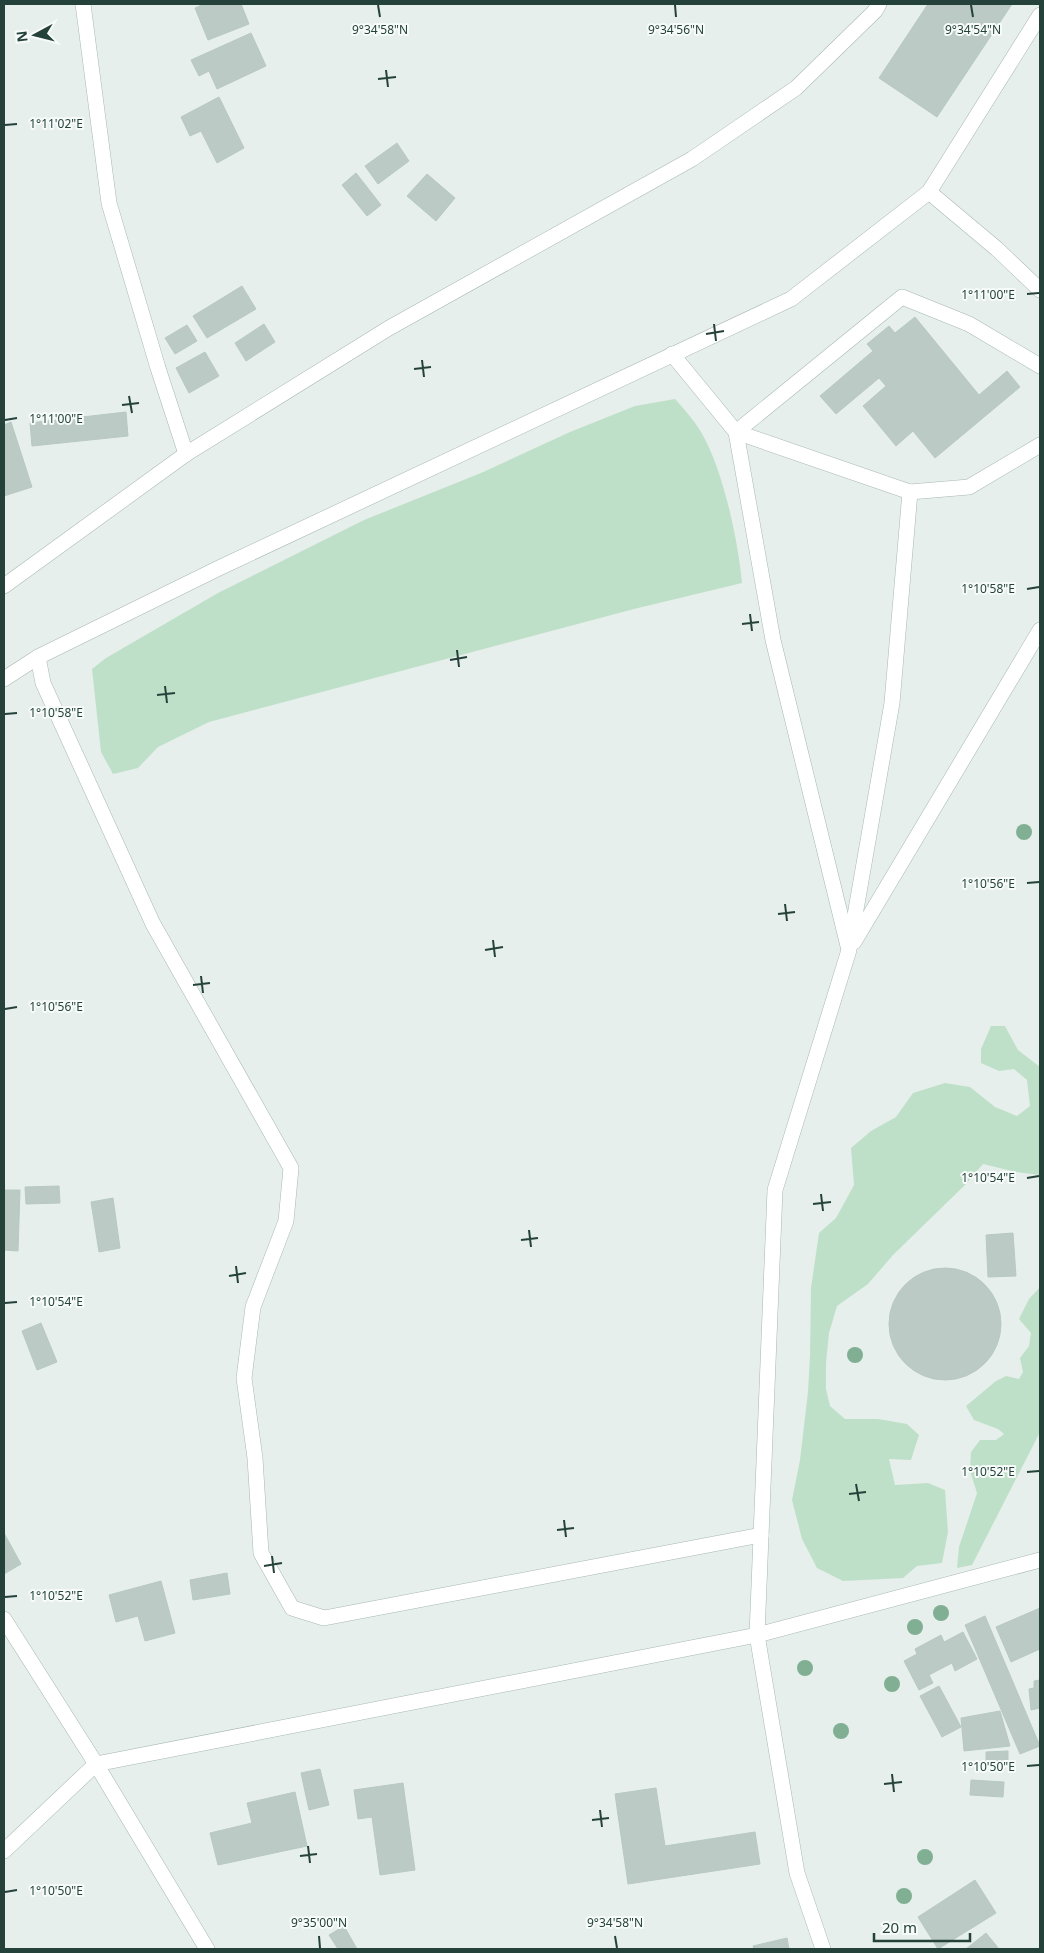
<svg xmlns="http://www.w3.org/2000/svg" width="1044" height="1953" viewBox="0 0 1044 1953" font-family="'Noto Sans',sans-serif">
	<rect width="100%" height="100%" fill="#e6efeb"/>
	<g fill="#bfe0c8">
		<path d="M 675,399 C 684,409 694,420 701,432 C 723,469 738,540 742,583 L 634,609 L 209,722 L 158,747 L 138,768 L 113,774 L 101,752 L 92,669 L 106,658 L 218,593 L 364,520 L 481,473 L 570,432 L 635,406 Z"/>
		<path d="M 991,1026 L 1005,1026 L 1018,1050 L 1040,1067 L 1040,1175 L 1016,1172 L 983,1164 L 967,1183 L 893,1255 L 868,1284 L 837,1306 L 829,1333 L 826,1363 L 826,1389 L 830,1406 L 845,1419 L 878,1419 L 907,1424 L 919,1435 L 911,1460 L 889,1459 L 895,1485 L 928,1483 L 945,1490 L 948,1532 L 942,1563 L 917,1566 L 903,1578 L 843,1581 L 817,1568 L 802,1539 L 792,1500 L 800,1460 L 808,1392 L 810,1356 L 811,1288 L 819,1233 L 836,1218 L 854,1185 L 851,1148 L 871,1131 L 896,1117 L 913,1093 L 945,1083 L 970,1087 L 995,1107 L 1017,1116 L 1030,1106 L 1027,1080 L 1014,1069 L 999,1071 L 981,1063 L 981,1049 Z"/>
		<path d="M 1040,1287 L 1040,1432 L 972,1565 L 957,1568 L 959,1547 L 977,1493 L 970,1471 L 971,1452 L 980,1440 L 996,1440 L 1004,1434 L 998,1429 L 974,1420 L 966,1406 L 996,1381 L 1006,1376 L 1019,1379 L 1023,1372 L 1020,1358 L 1029,1346 L 1031,1333 L 1019,1319 L 1029,1299 Z"/>
	</g>
	<g fill="#bbcac4" stroke="#b8c9c2">
		<path d="M 204,4 L 241,4 L 249,24 L 208,40 L 195,8 Z"/>
		<path d="M 928,4 L 1012,4 L 937,117 L 879,78 Z"/>
		<path d="M 251,33 L 266,66 L 217,89 L 209,71 L 199,76 L 191,60 Z"/>
		<path d="M 219,97 L 244,148 L 217,163 L 201,131 L 190,136 L 181,117 Z"/>
		<path d="M 397,143 L 409,161 L 378,184 L 365,166 Z"/>
		<path d="M 356,173 L 381,205 L 367,216 L 342,185 Z"/>
		<path d="M 427,174 L 455,198 L 436,221 L 407,196 Z"/>
		<path d="M 242,286 L 256,309 L 207,338 L 193,316 Z"/>
		<path d="M 915,317 L 979,395 L 1007,371 L 1020,387 L 935,458 L 913,431 L 896,446 L 863,406 L 886,386 L 879,378 L 836,414 L 820,396 L 873,351 L 867,344 L 889,326 L 895,333 Z"/>
		<path d="M 264,324 L 275,342 L 246,361 L 235,343 Z"/>
		<path d="M 187,325 L 197,341 L 175,354 L 165,338 Z"/>
		<path d="M 205,352 L 219,376 L 189,393 L 176,368 Z"/>
		<path d="M 126,412 L 128,436 L 32,446 L 30,423 Z"/>
		<path d="M 11,422 L 32,487 L 4,496 L 4,425 Z"/>
		<path d="M 59,1186 L 60,1203 L 26,1204 L 25,1187 Z"/>
		<path d="M 4,1190 L 20,1190 L 18,1251 L 4,1250 Z"/>
		<path d="M 113,1198 L 120,1248 L 99,1252 L 91,1202 Z"/>
		<path d="M 1013,1233 L 1016,1276 L 988,1277 L 986,1235 Z"/>
		<circle cx="945" cy="1324" r="56"/>
		<path d="M 41,1323 L 57,1362 L 37,1370 L 22,1331 Z"/>
		<path d="M 4,1533 L 21,1564 L 4,1574 Z"/>
		<path d="M 227,1573 L 230,1594 L 193,1600 L 190,1580 Z"/>
		<path d="M 161,1581 L 175,1633 L 145,1641 L 138,1616 L 116,1622 L 109,1595 Z"/>
		<path d="M 1040,1608 L 1040,1649 L 1011,1662 L 996,1627 Z"/>
		<path d="M 985,1616 L 1040,1746 L 1020,1754 L 965,1625 Z"/>
		<path d="M 963,1632 L 977,1659 L 955,1671 L 952,1663 L 929,1675 L 933,1683 L 919,1690 L 904,1661 L 917,1654 L 915,1649 L 941,1635 L 944,1642 Z"/>
		<path d="M 1040,1680 L 1040,1708 L 1031,1710 L 1029,1689 L 1034,1688 L 1034,1681 Z"/>
		<path d="M 939,1686 L 961,1727 L 942,1737 L 920,1696 Z"/>
		<path d="M 1000,1711 L 1010,1746 L 964,1751 L 961,1718 Z"/>
		<path d="M 1008,1751 L 1008,1765 L 986,1765 L 986,1752 Z"/>
		<path d="M 320,1769 L 329,1805 L 309,1810 L 301,1773 Z"/>
		<path d="M 971,1780 L 1004,1782 L 1003,1797 L 970,1795 Z"/>
		<path d="M 403,1783 L 415,1870 L 380,1875 L 372,1817 L 358,1819 L 354,1790 Z"/>
		<path d="M 656,1788 L 665,1846 L 755,1832 L 760,1864 L 628,1884 L 615,1794 Z"/>
		<path d="M 295,1792 L 307,1846 L 218,1865 L 210,1833 L 252,1823 L 247,1803 Z"/>
		<path d="M 975,1880 L 996,1913 L 938,1949 L 918,1917 Z"/>
		<path d="M 344,1926 L 357,1949 L 338,1949 L 329,1935 Z"/>
		<path d="M 986,1933 L 999,1949 L 966,1949 Z"/>
		<path d="M 787,1938 L 789,1949 L 754,1949 L 753,1946 Z"/>
	</g>
	<g fill="none" stroke-linecap="round" stroke-linejoin="round">
		<defs>
			<g id="lane">
				<path d="M 929,192 L 997,249 L 1040,290"/>
				<path d="M 672,354 L 736,432 L 773,640 L 849,950 L 775,1190 L 757,1635"/>
				<path d="M 1040,366 L 969,324 L 902,297 L 736,432 L 910,492 L 969,487 L 1040,445"/>
				<path d="M 38,657 L 43,683 L 153,924 L 291,1168 L 286,1221 L 253,1307 L 244,1378 L 255,1458 L 261,1553 L 292,1608 L 324,1618 L 761,1535"/>
				<path d="M 4,679 L 38,657 L 219,568 L 791,299 L 929,192 L 1040,15"/>
				<path d="M 854,942 L 1040,630"/>
				<path d="M 850,944 L 892,703 L 910,492"/>
			</g>
			<g id="street">
				<path d="M 83,4 L 109,203 L 158,368 L 186,454"/>
				<path d="M 4,586 L 186,454 L 389,328 L 692,159 L 796,88 L 875,11 L 879,4"/>
				<path d="M 4,1619 L 96,1764 L 207,1949"/>
				<path d="M 757,1635 L 797,1873 L 823,1949"/>
				<path d="M 4,1851 L 96,1764 L 757,1635 L 1040,1560"/>
			</g>
		</defs>
		<use href="#lane" stroke="#a8b8b2" stroke-width="16"/>
		<use href="#street" stroke="#a8b8b2" stroke-width="16"/>
		<use href="#lane" stroke="#fff" stroke-width="15"/>
		<use href="#street" stroke="#fff" stroke-width="15"/>
	</g>
	<g fill="#80af93">
		<circle cx="1024" cy="832" r="8"/>
		<circle cx="855" cy="1355" r="8"/>
		<circle cx="941" cy="1613" r="8"/>
		<circle cx="915" cy="1627" r="8"/>
		<circle cx="805" cy="1668" r="8"/>
		<circle cx="892" cy="1684" r="8"/>
		<circle cx="841" cy="1731" r="8"/>
		<circle cx="925" cy="1857" r="8"/>
		<circle cx="904" cy="1896" r="8"/>
	</g>
	<path fill="none" stroke="#24423a" stroke-width="2" d="M 378,5 L 380,17M 675,5 L 676,17M 971,5 L 973,17M 386,70 L 388,87M 378,79 L 396,77M 5,125 L 17,124M 1027,294 L 1039,293M 714,324 L 716,341M 706,334 L 724,331M 422,360 L 424,377M 414,369 L 431,367M 129,396 L 132,413M 122,405 L 139,403M 5,420 L 17,418M 1027,589 L 1039,587M 750,614 L 752,631M 742,624 L 759,622M 457,650 L 459,667M 450,660 L 467,657M 165,686 L 167,703M 157,695 L 175,693M 5,714 L 17,713M 1027,883 L 1039,882M 785,904 L 787,921M 778,914 L 795,912M 493,940 L 495,957M 485,950 L 503,947M 201,976 L 203,993M 193,985 L 210,983M 5,1009 L 17,1007M 1027,1178 L 1039,1176M 821,1194 L 823,1211M 813,1204 L 831,1202M 529,1230 L 531,1247M 521,1240 L 538,1238M 236,1266 L 238,1283M 229,1276 L 246,1273M 5,1303 L 17,1302M 1027,1472 L 1039,1471M 856,1484 L 859,1501M 849,1494 L 866,1492M 564,1520 L 566,1537M 557,1530 L 574,1528M 272,1556 L 274,1573M 264,1566 L 282,1563M 5,1597 L 17,1596M 1027,1766 L 1039,1765M 892,1774 L 894,1792M 884,1784 L 902,1782M 600,1810 L 602,1827M 592,1820 L 609,1818M 308,1846 L 310,1863M 300,1856 L 317,1854M 5,1892 L 17,1890M 319,1936 L 320,1948M 615,1936 L 617,1948"/>
	<g font-size="12" text-anchor="middle" fill="#24423a" stroke="#f7fbf9" stroke-width="4" stroke-linejoin="round" paint-order="stroke">
		<text x="380" y="34">9°34'58"N</text>
		<text x="676" y="34">9°34'56"N</text>
		<text x="973" y="34">9°34'54"N</text>
		<text x="56" y="128">1°11'02"E</text>
		<text x="988" y="299">1°11'00"E</text>
		<text x="56" y="423">1°11'00"E</text>
		<text x="988" y="593">1°10'58"E</text>
		<text x="56" y="717">1°10'58"E</text>
		<text x="988" y="888">1°10'56"E</text>
		<text x="56" y="1011">1°10'56"E</text>
		<text x="988" y="1182">1°10'54"E</text>
		<text x="56" y="1306">1°10'54"E</text>
		<text x="988" y="1476">1°10'52"E</text>
		<text x="56" y="1600">1°10'52"E</text>
		<text x="988" y="1771">1°10'50"E</text>
		<text x="56" y="1895">1°10'50"E</text>
		<text x="319" y="1927">9°35'00"N</text>
		<text x="615" y="1927">9°34'58"N</text>
	</g>
	<rect width="1044" height="1953" fill="none" stroke="#24423a" stroke-width="10"/>
	<g transform="translate(35 35) rotate(263)" stroke="#f7fbf9" stroke-width="4" paint-order="stroke">
	<path d="M0-4L9 19L0 12L-9 19Z" fill="#24423a"/>
	<text y="-8" font-size="14" font-weight="bold" text-anchor="middle" fill="#24423a">N</text>
	</g>
	<path d="M874 1933v8h96v-8" fill="none" stroke="#24423a" stroke-width="2.5"/>
	<text x="882" y="1933" font-size="15" fill="#24423a" stroke="#f7fbf9" stroke-width="4" paint-order="stroke">20 m</text>
</svg>
